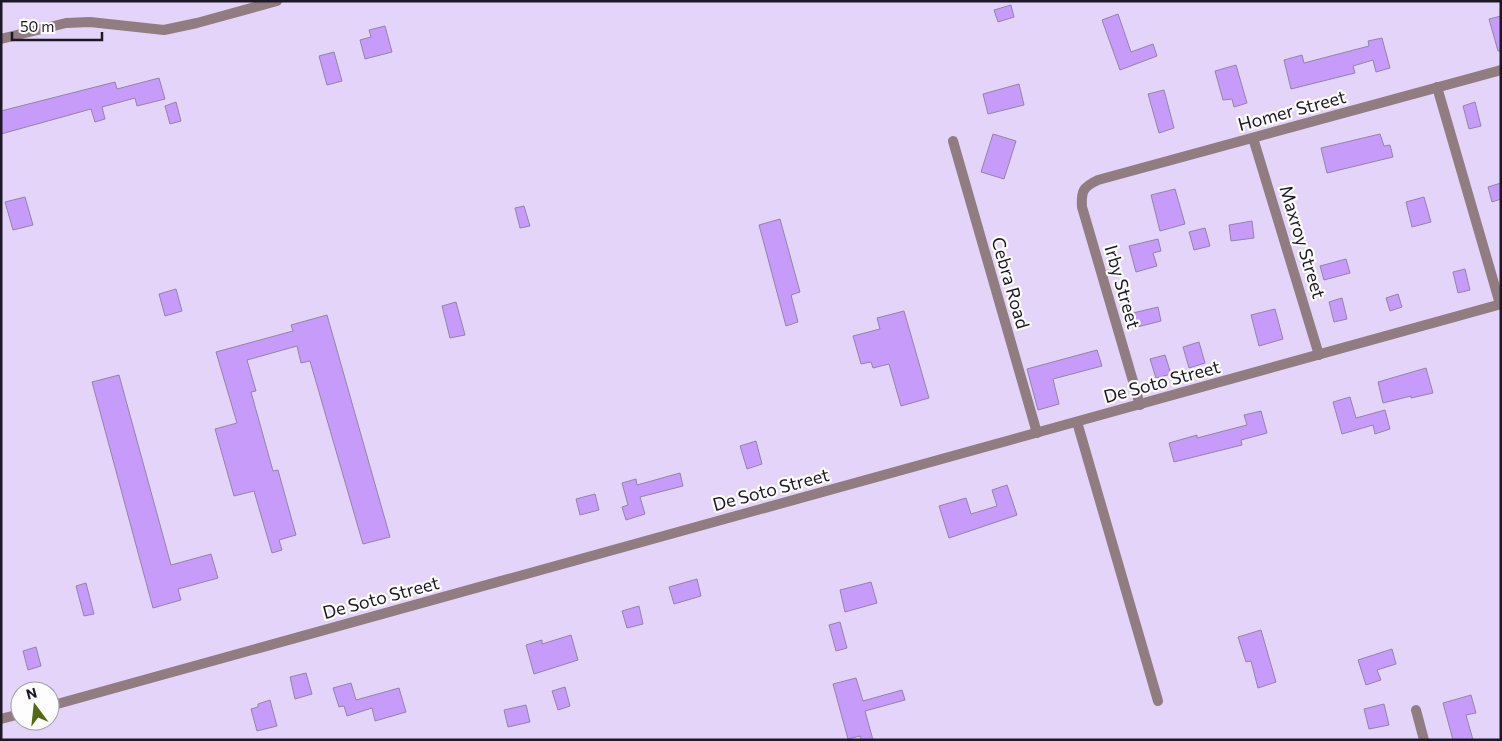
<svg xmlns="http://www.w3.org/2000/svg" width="1502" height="741" viewBox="0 0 1502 741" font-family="Commissioner,sans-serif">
	<rect width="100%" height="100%" fill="#e4d4fa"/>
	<g fill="#c69bfa" stroke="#9384a7">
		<path d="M 1011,5 L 1014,17 L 998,22 L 994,10 Z"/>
		<path d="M 1118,14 L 1131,52 L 1153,44 L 1157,56 L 1120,70 L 1102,20 Z"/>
		<path d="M 1501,16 L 1501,51 L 1498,51 L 1489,19 Z"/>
		<path d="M 385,26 L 392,52 L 365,59 L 360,40 L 371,37 L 369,30 Z"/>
		<path d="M 1382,38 L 1390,68 L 1376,72 L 1373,60 L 1353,66 L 1355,73 L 1291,89 L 1284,60 L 1302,55 L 1304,63 L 1369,46 L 1368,41 Z"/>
		<path d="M 334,52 L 342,81 L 327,85 L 319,56 Z"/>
		<path d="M 1236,65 L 1247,103 L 1234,107 L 1232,99 L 1223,100 L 1215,71 Z"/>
		<path d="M 159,78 L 165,99 L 137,106 L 135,98 L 102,107 L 105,119 L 95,122 L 91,109 L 1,134 L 1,111 L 115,82 L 117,89 Z"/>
		<path d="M 1019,84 L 1024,105 L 988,114 L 983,94 Z"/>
		<path d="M 1164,90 L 1174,128 L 1159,133 L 1148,94 Z"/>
		<path d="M 176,102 L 181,121 L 170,124 L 165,106 Z"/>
		<path d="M 1475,102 L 1481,126 L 1469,129 L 1463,106 Z"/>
		<path d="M 993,134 L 1016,141 L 1004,179 L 981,172 Z"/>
		<path d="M 1380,134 L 1384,146 L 1390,145 L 1393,157 L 1327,173 L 1321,148 Z"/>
		<path d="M 1501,183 L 1501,199 L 1492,202 L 1488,187 Z"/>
		<path d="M 1175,189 L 1185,224 L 1160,231 L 1151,195 Z"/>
		<path d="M 25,197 L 33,225 L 13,230 L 5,202 Z"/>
		<path d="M 1424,197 L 1431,222 L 1412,227 L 1406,202 Z"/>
		<path d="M 524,206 L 530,226 L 520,228 L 515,208 Z"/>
		<path d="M 780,219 L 800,292 L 791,295 L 798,322 L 786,326 L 759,225 Z"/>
		<path d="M 1252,221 L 1254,238 L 1231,241 L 1229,225 Z"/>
		<path d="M 1205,228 L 1210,246 L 1194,250 L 1189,232 Z"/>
		<path d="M 1158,239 L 1161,251 L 1153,253 L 1157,266 L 1136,272 L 1129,246 Z"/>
		<path d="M 1346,259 L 1350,273 L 1324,280 L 1320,266 Z"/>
		<path d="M 1465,269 L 1470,290 L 1458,293 L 1453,272 Z"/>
		<path d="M 176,289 L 182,311 L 165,316 L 159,294 Z"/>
		<path d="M 1398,294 L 1402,307 L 1390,311 L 1386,298 Z"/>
		<path d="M 1342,298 L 1347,319 L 1334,322 L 1329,302 Z"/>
		<path d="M 456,302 L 465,335 L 450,338 L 442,306 Z"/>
		<path d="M 1158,307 L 1161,321 L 1137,327 L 1133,313 Z"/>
		<path d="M 1275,309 L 1283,339 L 1259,346 L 1251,315 Z"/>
		<path d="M 904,311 L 929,398 L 901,406 L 889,364 L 873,368 L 871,362 L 861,364 L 853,336 L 880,329 L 877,318 Z"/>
		<path d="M 327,315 L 390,537 L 363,544 L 310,361 L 301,363 L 297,346 L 247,360 L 256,391 L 251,392 L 273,471 L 278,470 L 296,535 L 279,540 L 282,550 L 272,553 L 254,491 L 234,496 L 215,429 L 237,423 L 216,352 L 293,331 L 291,325 Z"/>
		<path d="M 1199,342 L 1205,363 L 1189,368 L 1183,347 Z"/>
		<path d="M 1097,350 L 1102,366 L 1053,379 L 1059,404 L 1038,410 L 1027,369 Z"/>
		<path d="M 1165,355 L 1171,374 L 1156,378 L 1150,359 Z"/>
		<path d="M 1426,368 L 1433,393 L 1411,398 L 1411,396 L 1383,403 L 1378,382 Z"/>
		<path d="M 119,375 L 171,565 L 211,554 L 218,578 L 178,589 L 181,600 L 153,608 L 92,382 Z"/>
		<path d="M 1350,397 L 1356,418 L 1385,410 L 1390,429 L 1375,434 L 1373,425 L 1342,434 L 1333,402 Z"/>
		<path d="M 1261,411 L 1267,433 L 1241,440 L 1242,445 L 1174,462 L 1169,443 L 1197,435 L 1197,438 L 1247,425 L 1244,415 Z"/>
		<path d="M 756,441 L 762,464 L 747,469 L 740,446 Z"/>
		<path d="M 680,473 L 683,486 L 640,497 L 645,514 L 626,520 L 622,507 L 628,505 L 622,483 L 636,479 L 637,485 Z"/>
		<path d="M 1007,485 L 1017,515 L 949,538 L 939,506 L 966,498 L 971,514 L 997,506 L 992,490 Z"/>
		<path d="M 595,494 L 599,510 L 580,515 L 576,499 Z"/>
		<path d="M 697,579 L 701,596 L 674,604 L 669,587 Z"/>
		<path d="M 871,582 L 877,603 L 845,612 L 840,590 Z"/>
		<path d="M 86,583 L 94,614 L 84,616 L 76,586 Z"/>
		<path d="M 639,606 L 643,624 L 627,628 L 622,611 Z"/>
		<path d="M 840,622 L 847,648 L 836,651 L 829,625 Z"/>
		<path d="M 1261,630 L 1276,682 L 1258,688 L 1251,661 L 1246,662 L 1238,637 Z"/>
		<path d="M 571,635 L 578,660 L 534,674 L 526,645 L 542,640 L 542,644 Z"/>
		<path d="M 36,647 L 41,666 L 28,670 L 23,651 Z"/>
		<path d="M 1392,649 L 1396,664 L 1377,670 L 1381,680 L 1366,685 L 1358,660 Z"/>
		<path d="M 306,673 L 312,694 L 295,699 L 290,677 Z"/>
		<path d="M 856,678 L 863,701 L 902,690 L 905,700 L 865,711 L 873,740 L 861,740 L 860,736 L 848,739 L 833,684 Z"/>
		<path d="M 351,683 L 356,700 L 399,688 L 406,712 L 375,721 L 372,708 L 347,716 L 344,706 L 339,707 L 333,688 Z"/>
		<path d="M 565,687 L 570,706 L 558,710 L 552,691 Z"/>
		<path d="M 1471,695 L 1476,713 L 1466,715 L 1473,740 L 1453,740 L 1443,703 Z"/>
		<path d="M 270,700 L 277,726 L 257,731 L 251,709 L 258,707 L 258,704 Z"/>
		<path d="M 1384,704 L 1389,725 L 1369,729 L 1364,709 Z"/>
		<path d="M 526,705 L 530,722 L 508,727 L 504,710 Z"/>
	</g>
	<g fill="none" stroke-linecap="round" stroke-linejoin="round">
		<g stroke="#917d81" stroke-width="10">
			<path d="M 1437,87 L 1500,304"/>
			<path d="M 1253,138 L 1319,355"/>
			<path d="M 953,141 L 1037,433"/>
			<path d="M 1140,405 L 1082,207 C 1081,191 1083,187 1098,180 L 1501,70"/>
			<path d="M 1077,422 L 1158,701"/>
			<path d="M 1416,710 L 1424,740"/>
		</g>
		<g stroke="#917d81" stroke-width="10">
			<path d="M 1,39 L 66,23 L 90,22 L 164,30 L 197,23 L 277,1"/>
			<path d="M 50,706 L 1501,304"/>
			<path d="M 1,719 L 20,714"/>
		</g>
	</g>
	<g text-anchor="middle" stroke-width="4.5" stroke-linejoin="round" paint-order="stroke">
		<g font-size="18" fill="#1e1826" stroke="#fdfdfd">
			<text transform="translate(1292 111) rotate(-15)" y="6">Homer Street</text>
			<text transform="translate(1302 242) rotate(73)" y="6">Maxroy Street</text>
			<text transform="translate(1010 283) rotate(74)" y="6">Cebra Road</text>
			<text transform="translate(1122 287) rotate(74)" y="6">Irby Street</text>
			<text transform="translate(1162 382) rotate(-15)" y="6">De Soto Street</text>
			<text transform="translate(771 490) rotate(-15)" y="6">De Soto Street</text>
			<text transform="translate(381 598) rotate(-15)" y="6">De Soto Street</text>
		</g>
	</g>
	<rect width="1502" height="741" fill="none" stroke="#1e1826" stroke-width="5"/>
	<g transform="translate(35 706) rotate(345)"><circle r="24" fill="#fdfdfd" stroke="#a4a1a7"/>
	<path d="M0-4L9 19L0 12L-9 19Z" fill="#526917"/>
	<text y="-8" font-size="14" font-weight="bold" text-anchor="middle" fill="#1e1826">N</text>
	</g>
	<path d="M12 32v8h90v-8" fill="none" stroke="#1e1826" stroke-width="2.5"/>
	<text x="20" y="32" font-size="15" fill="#1e1826" stroke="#fdfdfd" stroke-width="4" paint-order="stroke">50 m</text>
</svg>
